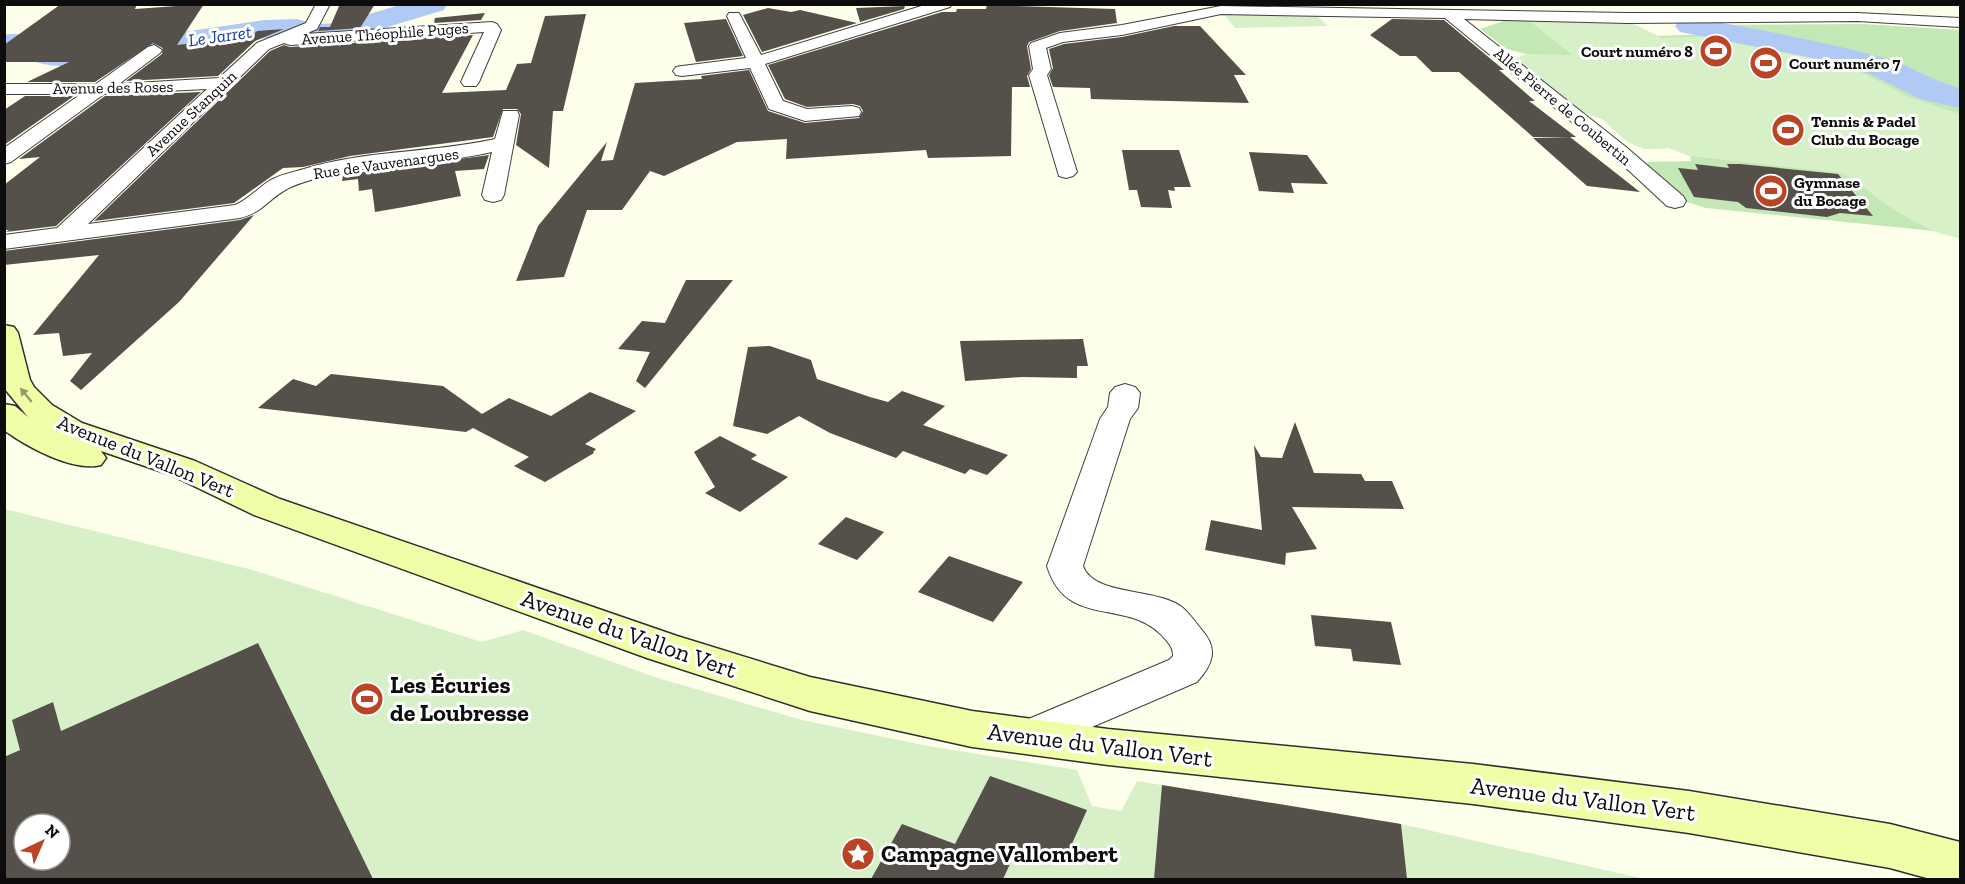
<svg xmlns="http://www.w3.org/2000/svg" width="1965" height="884" viewBox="0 0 1965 884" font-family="'Zilla Slab',serif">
	<rect width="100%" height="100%" fill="#feffeb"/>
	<path fill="#c3e8b6" d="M 1513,18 L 1625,20 L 1658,36 L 1710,34 L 1687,25 L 1864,24 L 1960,30 L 1960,238 L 1934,231 L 1706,208 L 1681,200 L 1651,173 L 1647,162 L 1691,161 L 1690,156 L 1669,148 L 1645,149 L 1628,142 L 1602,119 L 1575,109 L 1526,54 L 1507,49 L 1480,29 Z"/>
	<g fill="#d8f0c8" fill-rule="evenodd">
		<path d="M 1224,14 L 1315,14 L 1328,26 L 1235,28 Z"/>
		<path d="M 1526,18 L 1625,20 L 1661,38 L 1714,36 L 1784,49 L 1829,60 L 1853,68 L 1909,97 L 1960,114 L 1960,238 C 1933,234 1902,216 1880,200 C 1866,189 1856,180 1841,173 L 1690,156 L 1669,148 L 1645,149 L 1628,142 L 1602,119 L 1575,109 L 1514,59 L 1527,54 L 1572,55 Z"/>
		<path d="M 5,509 L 249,569 L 482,642 L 523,630 L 658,678 L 802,720 L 928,746 L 1077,770 L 1092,806 L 1121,811 L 1137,781 L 1401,824 L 1645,879 L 5,880 ZM 24,824 L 60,824 L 60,860 L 24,860 Z"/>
	</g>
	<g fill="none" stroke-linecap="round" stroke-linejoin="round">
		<g fill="#b1caf5" fill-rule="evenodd">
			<path d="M 403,4 L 447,4 L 444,10 L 341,41 L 315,42 L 296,37 L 265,38 L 75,66 C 62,67 49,66 36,62 C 23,58 18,50 4,53 L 4,35 C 24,31 34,39 51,46 C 58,49 67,48 75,48 L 265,20 L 297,19 L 316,24 L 339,23 Z"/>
			<path d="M 1690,17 C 1755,29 1820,40 1884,58 C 1911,65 1933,82 1960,88 L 1960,108 L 1920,99 L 1870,74 L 1828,61 L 1680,32 L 1675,26 L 1680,20 Z"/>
		</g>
	</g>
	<g fill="#555049" fill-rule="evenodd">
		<path d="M 61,4 L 137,4 L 135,9 L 204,4 L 177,45 L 252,36 L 257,31 L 284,29 L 255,41 L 218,76 L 126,81 L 162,54 L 163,48 L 153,43 L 95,82 L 27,82 L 69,62 L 4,62 L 4,45 Z"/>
		<path d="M 343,4 L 375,4 L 360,28 L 318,31 L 320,27 L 330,27 L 339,6 Z"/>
		<path d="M 987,5 L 1115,9 L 1117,23 L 1060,31 L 1029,42 L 1027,46 L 1031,69 L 1027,76 L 1030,87 L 1012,87 L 1011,156 L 928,158 L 926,150 L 786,159 L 787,139 L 737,142 L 664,176 L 650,171 L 622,210 L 587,210 L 564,277 L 516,281 L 538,226 L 607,142 L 601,161 L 613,160 L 635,83 L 702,79 L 701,76 L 749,70 L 768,111 L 805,123 L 859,118 L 863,111 L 860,106 L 853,104 L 807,107 L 785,99 L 768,65 L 942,12 L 956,12 L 957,9 L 986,9 Z"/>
		<path d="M 905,6 L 904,9 L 860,22 L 856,8 Z"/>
		<path d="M 768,8 L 791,12 L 800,10 L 857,23 L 762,52 L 743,15 Z"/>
		<path d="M 485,13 L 481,20 L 434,23 L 435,18 Z"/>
		<path d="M 586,14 L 563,111 L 553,111 L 549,168 L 516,145 L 521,114 L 517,109 L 503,109 L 493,137 L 350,156 L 303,167 L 283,168 L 234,203 L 94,221 L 270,51 L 284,45 L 290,47 L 473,35 L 442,93 L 506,90 L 517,64 L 531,63 L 545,16 Z"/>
		<path d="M 726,19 L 743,56 L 696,62 L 684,23 Z"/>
		<path d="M 1392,19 L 1444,20 L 1504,70 L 1499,70 L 1535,101 L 1529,101 L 1576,137 L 1533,137 L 1459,72 L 1432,72 L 1416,56 L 1400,56 L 1370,35 Z"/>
		<path d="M 1174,26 L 1200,26 L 1246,75 L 1234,75 L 1249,103 L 1091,99 L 1090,88 L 1053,87 L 1049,75 L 1053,68 L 1049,49 L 1064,44 L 1122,37 Z"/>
		<path d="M 201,92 L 56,226 L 6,232 L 9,230 L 4,230 L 4,185 L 40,157 L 19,159 L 105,96 Z"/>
		<path d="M 25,96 L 74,96 L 4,145 L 4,110 Z"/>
		<path d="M 1570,137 L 1640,192 L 1587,186 L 1533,138 Z"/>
		<path d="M 1122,150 L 1179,150 L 1191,187 L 1174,187 L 1175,191 L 1168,190 L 1172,208 L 1141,207 L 1137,190 L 1129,190 Z"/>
		<path d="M 1249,152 L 1307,155 L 1328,184 L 1291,183 L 1294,193 L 1259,191 Z"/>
		<path d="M 489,155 L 484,169 L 455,171 L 461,196 L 404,207 L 375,212 L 372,189 L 359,191 L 358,179 L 342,181 L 343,175 Z"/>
		<path d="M 1695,164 L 1729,168 L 1727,164 L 1740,164 L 1838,174 L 1873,216 L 1840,213 L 1827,217 L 1746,208 L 1738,202 L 1694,197 L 1678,168 L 1698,170 Z"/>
		<path d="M 254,215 L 179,302 L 81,390 L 70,381 L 92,353 L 63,356 L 59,333 L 33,335 L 99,255 L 4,265 L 4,251 L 240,220 Z"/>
		<path d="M 686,280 L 733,280 L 645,388 L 636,381 L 650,352 L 618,349 L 642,321 L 665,323 Z"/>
		<path d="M 1083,339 L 1088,366 L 1077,366 L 1077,378 L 1022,377 L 965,381 L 960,341 Z"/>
		<path d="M 770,346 L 811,360 L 817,379 L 870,397 L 888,402 L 902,391 L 945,406 L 923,425 L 1008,455 L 987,475 L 970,469 L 965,474 L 903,451 L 896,458 L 830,433 L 799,416 L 767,434 L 733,426 L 748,347 Z"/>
		<path d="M 331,374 L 443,386 L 482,414 L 509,398 L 551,416 L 590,392 L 636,411 L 585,444 L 596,449 L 593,452 L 594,453 L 545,482 L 514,466 L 529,457 L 473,428 L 466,432 L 258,408 L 293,379 L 316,386 Z"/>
		<path d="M 1295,422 L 1314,473 L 1361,474 L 1365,481 L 1392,481 L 1404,509 L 1292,507 L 1317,549 L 1286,553 L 1285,565 L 1205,550 L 1211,520 L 1262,530 L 1254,445 L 1261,457 L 1282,458 Z"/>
		<path d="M 720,436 L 757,455 L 751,459 L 788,477 L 740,512 L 705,493 L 715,487 L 694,452 Z"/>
		<path d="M 846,517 L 884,532 L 857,560 L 818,544 Z"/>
		<path d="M 949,556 L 1023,582 L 993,622 L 918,592 Z"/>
		<path d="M 1311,615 L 1391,622 L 1401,665 L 1353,661 L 1351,649 L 1315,646 Z"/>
		<path d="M 258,643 L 373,879 L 4,879 L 4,757 L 20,750 L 12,720 L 53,702 L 61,731 ZM 24,824 L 60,824 L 60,860 L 24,860 Z"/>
		<path d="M 990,776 L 1087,810 L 1063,864 L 1018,847 L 1003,879 L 871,879 L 902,824 L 955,844 Z"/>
		<path d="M 1162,785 L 1401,824 L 1407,879 L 1154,879 Z"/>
	</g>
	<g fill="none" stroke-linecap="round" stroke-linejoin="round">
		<defs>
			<g id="street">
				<path d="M 316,4 L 330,4 L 317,29 L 305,34 L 492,22 L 497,24 L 501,30 L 479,82 L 476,86 L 464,86 L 461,82 L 484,32 L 290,45 L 284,43 L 269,49 L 88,224 L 235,205 C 249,199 257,189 269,181 C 279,175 293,172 304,169 C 365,150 432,153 495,139 L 503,111 L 517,111 L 519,115 L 504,195 L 501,200 L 493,202 L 485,200 L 482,195 L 492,152 C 435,165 374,163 317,178 C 308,181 296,184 287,189 C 268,199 264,212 240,218 L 4,249 L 4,235 L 57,228 L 207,89 L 104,94 L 11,162 L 4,164 L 4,148 L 81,94 L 4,94 L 4,84 L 96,84 L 148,47 L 154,45 L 162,50 L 160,53 L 119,84 L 219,78 L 257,43 L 306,23 Z"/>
				<path d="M 928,4 L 952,4 L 950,7 L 765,64 L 783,101 L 807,109 L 852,106 L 859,108 L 861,112 L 859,116 L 805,121 L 769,109 L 750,68 L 682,76 L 676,75 L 673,71 L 676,67 L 682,66 L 746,58 L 727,16 L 729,13 L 739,13 L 761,55 Z"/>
				<path d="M 1221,6 L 1628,13 L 1857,13 L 1960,18 L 1960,27 L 1857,21 L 1628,23 L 1464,19 L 1626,147 L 1683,196 L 1686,201 L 1683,206 L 1675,208 L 1667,206 L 1612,155 L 1445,18 L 1221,14 L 1122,35 L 1063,42 L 1046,48 L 1051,69 L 1047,75 L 1077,172 L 1073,176 L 1066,178 L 1059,176 L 1029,75 L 1033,69 L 1029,46 L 1031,43 L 1060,33 L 1122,25 Z"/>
				<path d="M 1125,384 L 1135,387 L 1140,393 L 1138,408 L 1130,419 L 1083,566 C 1094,597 1158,587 1183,608 C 1190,614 1196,623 1201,629 C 1219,649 1213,664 1197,682 L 1029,754 L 1014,749 L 1008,737 L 1014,725 L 1169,660 L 1173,656 C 1173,648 1170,645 1166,640 C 1130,595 1067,632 1047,566 L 1100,419 L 1108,407 L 1110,393 L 1115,387 Z"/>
			</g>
			<path id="secondary" d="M 4,325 L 14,327 L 18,333 L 30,380 L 34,387 L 52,405 L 82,423 L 195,461 L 280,499 L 677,636 L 810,677 L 972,711 L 1108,729 L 1473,764 L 1689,791 L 1890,824 L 1960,842 L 1960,880 L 1934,880 L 1890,868 L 1689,833 L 1473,804 L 1108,765 L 972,747 L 810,711 L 647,658 L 254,515 L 171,475 L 101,451 L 106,458 L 101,465 C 73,472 27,447 4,430 L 4,404 L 15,406 L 28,417 L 4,388 Z"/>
		</defs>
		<use href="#street" stroke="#3f3f3f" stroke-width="2"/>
		<use href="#secondary" stroke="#2e2e2e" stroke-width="3"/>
		<use href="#street" fill="#fff" fill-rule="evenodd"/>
		<use href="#secondary" fill="#f2fea7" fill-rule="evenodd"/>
	</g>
	<defs><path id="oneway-solid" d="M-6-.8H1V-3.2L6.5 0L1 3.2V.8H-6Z" transform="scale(1.5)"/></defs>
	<use fill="#969d69" href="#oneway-solid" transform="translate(26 395) rotate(-129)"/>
	<defs>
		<symbol id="stadium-disc" viewBox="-11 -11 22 22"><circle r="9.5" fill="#ba4426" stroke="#fff"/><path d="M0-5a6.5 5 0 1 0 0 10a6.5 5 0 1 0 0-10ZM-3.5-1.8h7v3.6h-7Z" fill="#fff"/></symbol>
		<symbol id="sight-disc" viewBox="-11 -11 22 22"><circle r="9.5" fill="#ba4426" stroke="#fff"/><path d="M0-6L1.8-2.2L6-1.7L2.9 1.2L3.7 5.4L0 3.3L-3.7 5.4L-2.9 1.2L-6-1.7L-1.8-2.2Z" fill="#fff"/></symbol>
	</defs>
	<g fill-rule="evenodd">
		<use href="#stadium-disc" x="1697" y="32" width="38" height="38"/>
		<use href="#stadium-disc" x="1747" y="44" width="38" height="38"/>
		<use href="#stadium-disc" x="1769" y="111" width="38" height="38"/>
		<use href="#stadium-disc" x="1752" y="172" width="38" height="38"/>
		<use href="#stadium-disc" x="348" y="680" width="38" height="38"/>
		<use href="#sight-disc" x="839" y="835" width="38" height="38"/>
	</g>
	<g text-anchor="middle" stroke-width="6" stroke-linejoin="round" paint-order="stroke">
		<g font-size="16" fill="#0c0c0c" stroke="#fff">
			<text transform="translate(385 33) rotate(-4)" y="6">Avenue Théophile Puges</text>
			<text transform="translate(113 87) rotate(-1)" y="6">Avenue des Roses</text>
			<text transform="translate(1563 106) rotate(40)" y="6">Allée Pierre de Coubertin</text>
			<text transform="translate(191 113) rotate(-43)" y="6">Avenue Stanquin</text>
			<text transform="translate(386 163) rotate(-8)" y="6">Rue de Vauvenargues</text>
		</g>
		<g font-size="16" font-weight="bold" fill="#0c0c0c" stroke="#fff" text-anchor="start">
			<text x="1693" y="57" text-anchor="end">Court numéro 8</text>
			<text x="1789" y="69">Court numéro 7</text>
			<text x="1811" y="127">Tennis &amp; Padel<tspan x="1811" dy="18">Club du Bocage</tspan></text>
			<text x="1794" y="188">Gymnase<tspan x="1794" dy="18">du Bocage</tspan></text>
		</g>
		<g font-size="18" font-style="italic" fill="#17409c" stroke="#fff">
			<text transform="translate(220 36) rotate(-8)" y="6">Le Jarret</text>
		</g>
		<g font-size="20" fill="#0c0c0c" stroke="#fff">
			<text transform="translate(146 456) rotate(22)" y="7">Avenue du Vallon Vert</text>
		</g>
		<g font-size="24" fill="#0c0c0c" stroke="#fff">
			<text transform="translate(629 634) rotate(19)" y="8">Avenue du Vallon Vert</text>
			<text transform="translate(1100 745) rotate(7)" y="8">Avenue du Vallon Vert</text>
			<text transform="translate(1583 799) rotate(7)" y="8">Avenue du Vallon Vert</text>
		</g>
		<g font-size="24" font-weight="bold" fill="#0c0c0c" stroke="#fff" text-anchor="start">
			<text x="390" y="693">Les Écuries<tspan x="390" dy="28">de Loubresse</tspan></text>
			<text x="881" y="862">Campagne Vallombert</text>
		</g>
	</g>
	<rect width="1965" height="884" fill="none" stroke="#0c0c0c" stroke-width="12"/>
	<g transform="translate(42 842) rotate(44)"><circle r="28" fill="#ffffff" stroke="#9e9e9e" stroke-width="1.5"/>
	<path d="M0-4.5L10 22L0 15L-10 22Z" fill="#ba4426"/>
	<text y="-9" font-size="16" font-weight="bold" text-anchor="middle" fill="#0c0c0c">N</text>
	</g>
</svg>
